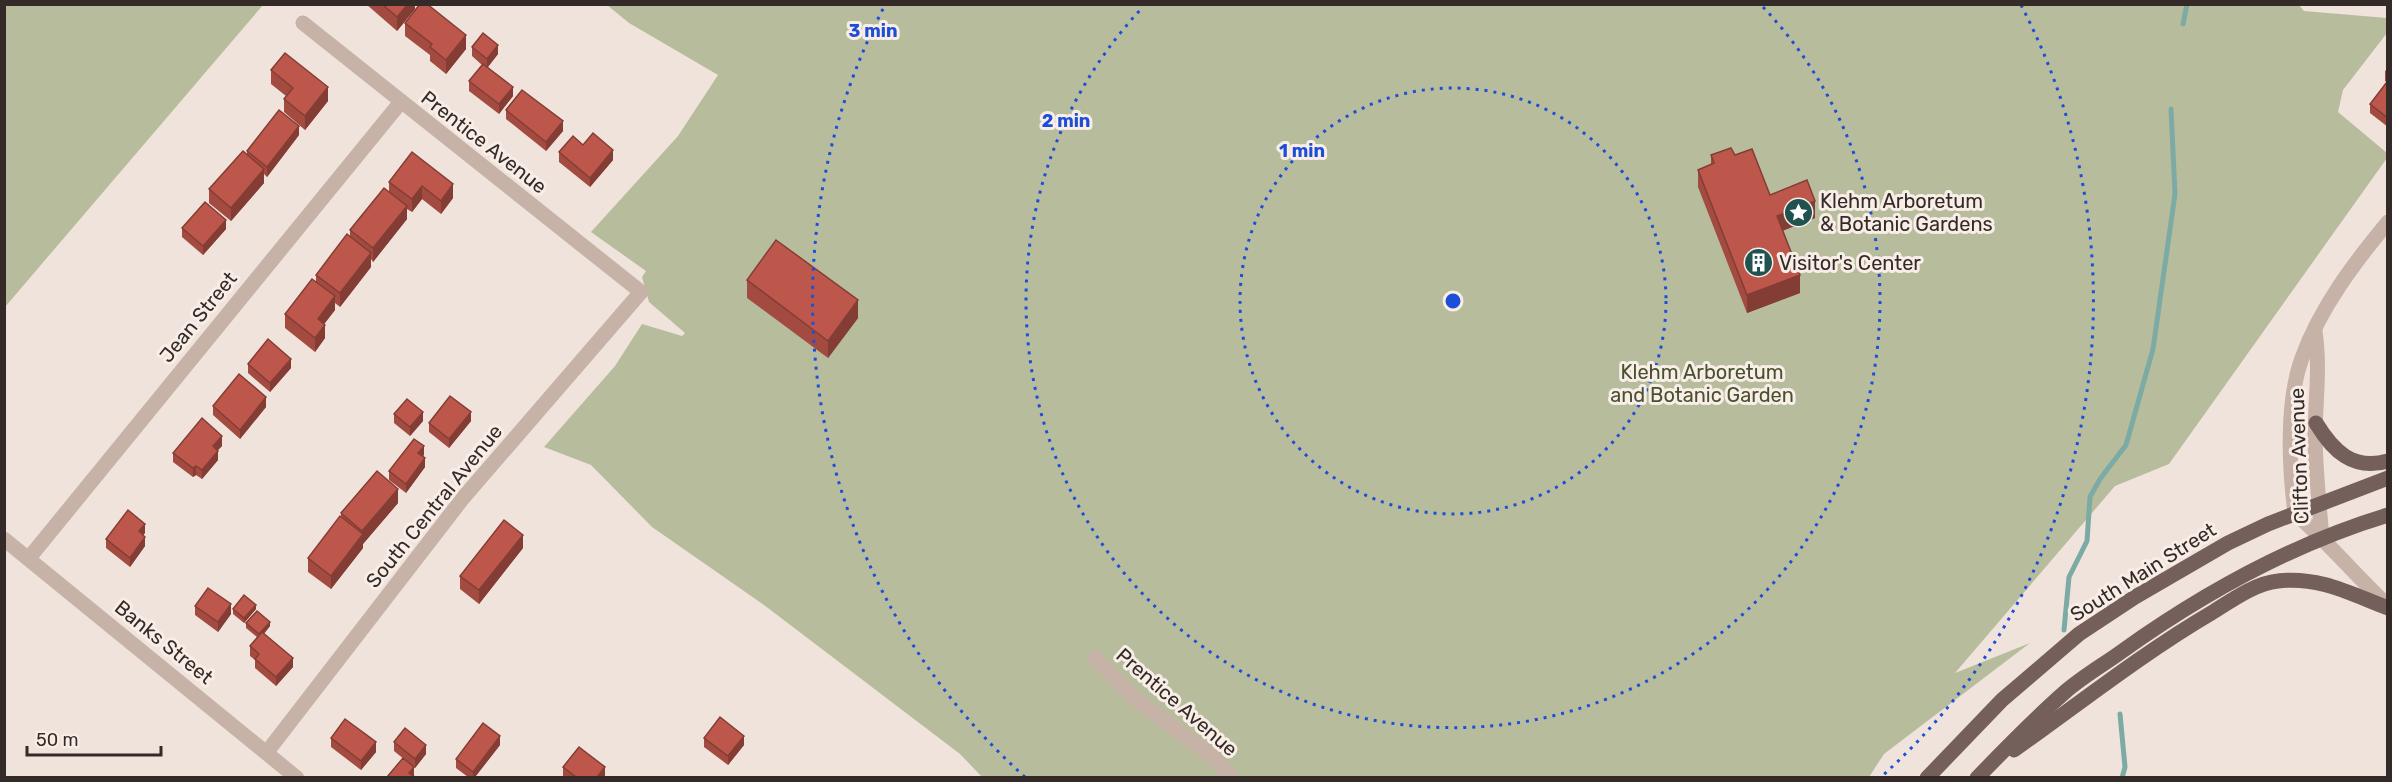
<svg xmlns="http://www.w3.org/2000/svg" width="2392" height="782" viewBox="0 0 2392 782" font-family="Rubik,sans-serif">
	<rect width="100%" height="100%" fill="#f0e3db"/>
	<g fill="#b7bd9c">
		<path d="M 5,4 L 263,5 L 5,307 L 4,5 Z"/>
		<path d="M 2298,4 L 2304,11 L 2387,18 L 2387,33 L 2343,90 L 2338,112 L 2387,153 L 2387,158 L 2169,464 L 2115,486 L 1955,673 L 2030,643 L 1884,754 L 1869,777 L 982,777 L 960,754 L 764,605 L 652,527 L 591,465 L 544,447 L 615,366 L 642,324 L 682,336 L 685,333 L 649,302 L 642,277 L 646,271 L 591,232 L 678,136 L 718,75 L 629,23 L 607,5 Z"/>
	</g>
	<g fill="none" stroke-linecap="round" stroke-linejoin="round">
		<g stroke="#7caba6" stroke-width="5">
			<path d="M 2183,24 L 2187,4"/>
			<path d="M 2064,630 L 2069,577 L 2087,541 L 2090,497 L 2100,479 L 2126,445 L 2153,349 L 2175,194 L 2171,109"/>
			<path d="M 2120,714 L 2125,767 L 2122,778"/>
		</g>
		<g stroke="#c7b2a8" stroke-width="15">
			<path d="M 2388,222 C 2354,263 2320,308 2302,358 C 2286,402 2289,467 2295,513 C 2328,542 2356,576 2388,606"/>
			<path d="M 2315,331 C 2320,365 2316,397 2315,432 C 2315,467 2319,502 2322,538"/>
			<path d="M 4,539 L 297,778"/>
			<path d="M 29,558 L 400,103"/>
			<path d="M 1095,658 L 1133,697 L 1213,757 L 1232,778"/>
			<path d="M 267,752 L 463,498 L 641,292 L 303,23"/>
		</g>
		<g stroke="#755f5a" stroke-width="15">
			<path d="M 2316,423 C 2333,451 2353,471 2388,461"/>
			<path d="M 2014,750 C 2080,703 2143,653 2213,612 C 2232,600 2256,583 2278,581 C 2319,576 2351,594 2388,608"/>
			<path d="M 1927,778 L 2002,700 L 2079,634 L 2135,597 L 2228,543 L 2268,524 L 2388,478"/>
			<path d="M 1977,778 C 2006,748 2034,719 2065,692 C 2082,677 2103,665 2121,652 C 2202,594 2292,544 2388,515"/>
		</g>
	</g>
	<g fill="#a34b40">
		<path d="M 366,4 L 415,4 L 415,9 L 397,31 Z"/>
		<path d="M 405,23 L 466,49 L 446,74 L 430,61 L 430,55 L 405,36 Z"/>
		<path d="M 472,47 L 498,54 L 488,67 L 513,96 L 499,114 L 469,91 L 469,81 L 482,65 L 472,56 Z"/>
		<path d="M 2388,68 L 2388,127 L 2370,113 L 2370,104 L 2387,82 L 2385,81 L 2385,71 Z"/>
		<path d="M 271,70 L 328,101 L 305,130 L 284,112 L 284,99 L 286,96 L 271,84 Z"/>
		<path d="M 506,110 L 563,131 L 546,151 L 506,119 Z"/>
		<path d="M 299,135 L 267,177 L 264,174 L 264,183 L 231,221 L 209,203 L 209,189 L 247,154 L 247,151 Z"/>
		<path d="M 583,145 L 613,160 L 590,187 L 559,162 L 559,152 Z"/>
		<path d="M 412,152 L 453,198 L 441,214 L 422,199 L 412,212 L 407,209 L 407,219 L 373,262 L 371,259 L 371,267 L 340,307 L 335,303 L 335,310 L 324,324 L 325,338 L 315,352 L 285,328 L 285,314 L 316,281 L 316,275 L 350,237 L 350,230 L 389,192 L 389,182 Z"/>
		<path d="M 1711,155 L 1735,155 L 1770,195 L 1815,218 L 1782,231 L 1800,293 L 1747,313 L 1698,187 L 1698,170 L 1711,165 Z"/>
		<path d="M 182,228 L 226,229 L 203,255 L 182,237 Z"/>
		<path d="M 747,280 L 858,318 L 828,358 L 747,298 Z"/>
		<path d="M 248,364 L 291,368 L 270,392 L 248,373 Z"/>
		<path d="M 213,406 L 266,407 L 240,439 L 213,415 Z"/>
		<path d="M 394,414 L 423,421 L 410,436 L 394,423 Z"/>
		<path d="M 471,421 L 449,448 L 429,432 L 429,423 Z"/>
		<path d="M 222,446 L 218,450 L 218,460 L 202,479 L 196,475 L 193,477 L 173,462 L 173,453 Z"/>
		<path d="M 424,455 L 423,456 L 425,467 L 406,493 L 389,480 L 389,471 Z"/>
		<path d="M 398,503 L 363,544 L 363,548 L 331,589 L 308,572 L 308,558 L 341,517 L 341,513 Z"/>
		<path d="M 145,533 L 143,535 L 145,546 L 130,567 L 106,548 L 106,539 Z"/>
		<path d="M 523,548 L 479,604 L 460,589 L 460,576 Z"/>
		<path d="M 195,606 L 231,614 L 218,632 L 195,615 Z"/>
		<path d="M 233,609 L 256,609 L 244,623 L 233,614 Z"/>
		<path d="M 246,623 L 270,626 L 264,634 L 293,667 L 276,686 L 255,668 L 255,660 L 250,656 L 250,646 L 257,637 L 246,628 Z"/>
		<path d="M 331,738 L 376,752 L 361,770 L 331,747 Z"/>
		<path d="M 704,738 L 744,745 L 728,765 L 704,747 Z"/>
		<path d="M 394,742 L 426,754 L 415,768 L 414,767 L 413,776 L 387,777 L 410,764 L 394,751 Z"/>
		<path d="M 500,745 L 475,777 L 468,777 L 456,768 L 456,759 Z"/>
		<path d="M 563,767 L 605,776 L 604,777 L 563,777 Z"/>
	</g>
	<g fill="#843d34">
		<path d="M 408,4 L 415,4 L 415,9 L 397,31 L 397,17 Z"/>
		<path d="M 466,35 L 466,49 L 446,74 L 446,60 Z"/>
		<path d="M 498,45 L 498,54 L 487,68 L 487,59 Z"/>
		<path d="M 328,87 L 328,101 L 305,130 L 305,116 Z"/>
		<path d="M 513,87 L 513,96 L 499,114 L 499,104 Z"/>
		<path d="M 563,121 L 563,131 L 546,151 L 546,142 Z"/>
		<path d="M 299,126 L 299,135 L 267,177 L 267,167 Z"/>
		<path d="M 613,150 L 613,160 L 590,187 L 590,178 Z"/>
		<path d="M 264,169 L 264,183 L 231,221 L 231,208 Z"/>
		<path d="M 453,184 L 453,198 L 441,214 L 441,201 Z"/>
		<path d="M 422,186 L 422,199 L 412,212 L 412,199 Z"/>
		<path d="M 1815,201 L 1815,218 L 1777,233 L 1777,216 Z"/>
		<path d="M 407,206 L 407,219 L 373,262 L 373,248 Z"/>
		<path d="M 226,220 L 226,229 L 203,255 L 203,246 Z"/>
		<path d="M 371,253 L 371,267 L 340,307 L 340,293 Z"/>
		<path d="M 1800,275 L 1800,293 L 1747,313 L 1747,295 Z"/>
		<path d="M 335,296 L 335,310 L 318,332 L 318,319 Z"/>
		<path d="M 858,300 L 858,318 L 828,358 L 828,341 Z"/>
		<path d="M 325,325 L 325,338 L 315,352 L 315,338 Z"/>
		<path d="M 291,359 L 291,368 L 270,392 L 270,383 Z"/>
		<path d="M 266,397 L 266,407 L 240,439 L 240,430 Z"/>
		<path d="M 423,412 L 423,421 L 410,436 L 410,427 Z"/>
		<path d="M 471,412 L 471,421 L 449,448 L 449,439 Z"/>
		<path d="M 222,436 L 222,446 L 213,455 L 213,446 Z"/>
		<path d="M 424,446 L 424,455 L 418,462 L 418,453 Z"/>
		<path d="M 218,451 L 218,460 L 202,479 L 202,470 Z"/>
		<path d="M 425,458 L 425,467 L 406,493 L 406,484 Z"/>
		<path d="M 196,466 L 196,475 L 193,477 L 193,468 Z"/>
		<path d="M 398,489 L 398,503 L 363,544 L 363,548 L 331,589 L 331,576 L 362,535 L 362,531 Z"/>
		<path d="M 145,524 L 145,533 L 139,540 L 139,531 Z"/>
		<path d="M 523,535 L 523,548 L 479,604 L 479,590 Z"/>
		<path d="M 145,537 L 145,546 L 130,567 L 130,558 Z"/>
		<path d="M 231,604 L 231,614 L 218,632 L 218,622 Z"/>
		<path d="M 256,605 L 256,609 L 244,623 L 244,618 Z"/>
		<path d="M 270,622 L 270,626 L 259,639 L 259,634 Z"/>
		<path d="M 293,658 L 293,667 L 276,686 L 276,677 Z"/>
		<path d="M 500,736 L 500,745 L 475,777 L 473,777 L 473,772 Z"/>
		<path d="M 744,736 L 744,745 L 728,765 L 728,756 Z"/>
		<path d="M 376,742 L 376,752 L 361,770 L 361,761 Z"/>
		<path d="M 426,745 L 426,754 L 415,768 L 415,759 Z"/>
		<path d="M 414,767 L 414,776 L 412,777 L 409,773 Z"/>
		<path d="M 605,767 L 605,776 L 604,777 L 597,777 Z"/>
	</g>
	<g fill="#bd574b" stroke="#843d34" stroke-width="1.5">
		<path d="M 382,4 L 408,4 L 397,17 Z"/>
		<path d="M 420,4 L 427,4 L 466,35 L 446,60 L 430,47 L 432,44 L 405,23 Z"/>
		<path d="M 483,33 L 498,45 L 487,59 L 472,47 Z"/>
		<path d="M 285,53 L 328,87 L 305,116 L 284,99 L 293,88 L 271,70 Z"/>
		<path d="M 483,64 L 513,87 L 499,104 L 469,81 Z"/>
		<path d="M 2387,82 L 2388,83 L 2388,118 L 2370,104 Z"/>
		<path d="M 522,90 L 563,121 L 546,142 L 506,110 Z"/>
		<path d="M 279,110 L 299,126 L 267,167 L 247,151 Z"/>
		<path d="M 593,133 L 613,150 L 590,178 L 559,152 L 573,136 L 583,145 Z"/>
		<path d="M 1731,148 L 1735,155 L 1752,149 L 1770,195 L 1807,180 L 1815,201 L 1777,216 L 1800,275 L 1747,295 L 1698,170 L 1714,163 L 1711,155 Z"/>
		<path d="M 243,151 L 264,169 L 231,208 L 209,189 Z"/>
		<path d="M 412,152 L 453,184 L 441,201 L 422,186 L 412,199 L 389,182 Z"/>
		<path d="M 384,188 L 407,206 L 373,248 L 350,230 Z"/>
		<path d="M 205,202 L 226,220 L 203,246 L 182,228 Z"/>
		<path d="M 347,234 L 371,253 L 340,293 L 316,275 Z"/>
		<path d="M 776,240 L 858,300 L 828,341 L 747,280 Z"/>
		<path d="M 312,279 L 335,296 L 318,319 L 325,325 L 315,338 L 285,314 Z"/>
		<path d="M 268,339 L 291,359 L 270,383 L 248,364 Z"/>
		<path d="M 239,374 L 266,397 L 240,430 L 213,406 Z"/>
		<path d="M 450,396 L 471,412 L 449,439 L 429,423 Z"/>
		<path d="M 407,399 L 423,412 L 410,427 L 394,414 Z"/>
		<path d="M 202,418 L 222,436 L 213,446 L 218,451 L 202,470 L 196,466 L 193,468 L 173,453 Z"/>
		<path d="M 414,439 L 424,446 L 418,453 L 425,458 L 406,484 L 389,471 Z"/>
		<path d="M 377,471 L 398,489 L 362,531 L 341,513 Z"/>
		<path d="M 128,510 L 145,524 L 139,531 L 145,537 L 130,558 L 106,539 Z"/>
		<path d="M 340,516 L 363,534 L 331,576 L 308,558 Z"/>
		<path d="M 504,520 L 523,535 L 479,590 L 460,576 Z"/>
		<path d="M 208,588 L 231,604 L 218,622 L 195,606 Z"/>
		<path d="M 244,595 L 256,605 L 244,618 L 233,609 Z"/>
		<path d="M 257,611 L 270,622 L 259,634 L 246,623 Z"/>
		<path d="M 262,632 L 293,658 L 276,677 L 255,659 L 259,654 L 250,646 Z"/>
		<path d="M 720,717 L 744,736 L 728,756 L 704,738 Z"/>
		<path d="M 345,719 L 376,742 L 361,761 L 331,738 Z"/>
		<path d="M 483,723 L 500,736 L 473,772 L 456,759 Z"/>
		<path d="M 405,728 L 426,745 L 415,759 L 394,742 Z"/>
		<path d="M 579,747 L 605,767 L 597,777 L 576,777 L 563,767 Z"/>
		<path d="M 403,758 L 414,767 L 409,773 L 415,777 L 387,777 Z"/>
	</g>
	<g fill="none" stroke="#1d4ed8" stroke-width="3" stroke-dasharray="3 6">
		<circle cx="1453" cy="301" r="213"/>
		<path d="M1763 7A427 427 0 1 1 1143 7"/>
		<path d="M1025 777A640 640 0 0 1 885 5M2021 5A640 640 0 0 1 1881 777"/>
	</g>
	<defs>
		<symbol id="sight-disc" viewBox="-11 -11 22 22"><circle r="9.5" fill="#20524f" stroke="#f8eee7"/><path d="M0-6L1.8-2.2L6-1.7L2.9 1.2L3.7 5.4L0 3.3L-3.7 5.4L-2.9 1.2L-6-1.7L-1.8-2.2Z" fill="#fff"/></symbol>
		<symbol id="building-disc" viewBox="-11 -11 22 22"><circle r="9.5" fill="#20524f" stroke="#f8eee7"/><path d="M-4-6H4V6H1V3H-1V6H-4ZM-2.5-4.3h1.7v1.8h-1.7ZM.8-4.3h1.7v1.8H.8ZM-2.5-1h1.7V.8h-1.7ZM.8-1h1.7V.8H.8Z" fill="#fff"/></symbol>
	</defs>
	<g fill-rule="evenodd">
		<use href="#sight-disc" x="1782" y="196" width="33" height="33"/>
		<use href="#building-disc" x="1742" y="246" width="33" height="33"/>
	</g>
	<g text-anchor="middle" stroke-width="6" stroke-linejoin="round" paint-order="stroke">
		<g font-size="20" fill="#342a27" stroke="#f8eee7">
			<text transform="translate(484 142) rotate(38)" y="7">Prentice Avenue</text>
			<text transform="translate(198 317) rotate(-51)" y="7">Jean Street</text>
			<text transform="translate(2299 456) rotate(-92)" y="7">Clifton Avenue</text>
			<text transform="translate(434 506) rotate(-51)" y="7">South Central Avenue</text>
			<text transform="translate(2143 572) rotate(-32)" y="7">South Main Street</text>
			<text transform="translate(164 642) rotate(39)" y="7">Banks Street</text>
			<text transform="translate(1177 702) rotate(41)" y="7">Prentice Avenue</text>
		</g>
		<g font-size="20" fill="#342a27" stroke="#f8eee7" text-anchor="start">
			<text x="1820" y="208">Klehm Arboretum<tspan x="1820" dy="23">&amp; Botanic Gardens</tspan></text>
			<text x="1779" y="270">Visitor's Center</text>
		</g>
		<g font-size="20" fill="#48502d" stroke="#f8eee7">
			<text x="1702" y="379">Klehm Arboretum<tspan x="1702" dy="23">and Botanic Garden</tspan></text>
		</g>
	</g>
	<circle cx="1453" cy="301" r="9" fill="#1d4ed8" stroke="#f8eee7" stroke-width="3"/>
	<g font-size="18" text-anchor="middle" font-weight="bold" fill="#1d4ed8" stroke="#f8eee7" stroke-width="6" stroke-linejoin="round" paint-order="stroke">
		<text x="873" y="37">3 min</text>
		<text x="1066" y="127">2 min</text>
		<text x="1302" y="157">1 min</text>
	</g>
	<rect width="2392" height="782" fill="none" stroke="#342a27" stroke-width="12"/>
	<path d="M27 746v9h134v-9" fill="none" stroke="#342a27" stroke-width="3"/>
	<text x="36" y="746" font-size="18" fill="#342a27" stroke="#f8eee7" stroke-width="4.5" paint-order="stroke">50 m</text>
</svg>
